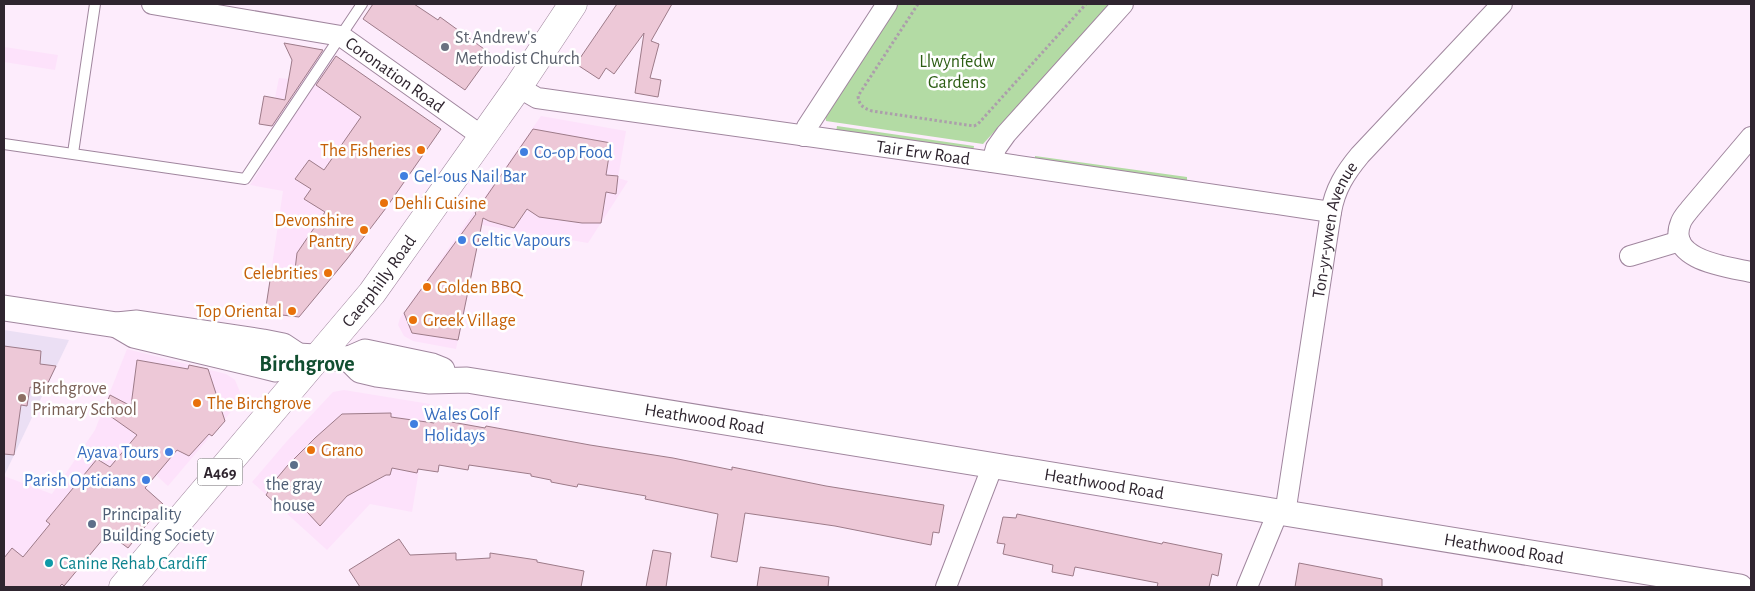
<svg xmlns="http://www.w3.org/2000/svg" width="1755" height="591" viewBox="0 0 1755 591" font-family="'Alegreya Sans',sans-serif">
	<rect width="100%" height="100%" fill="#fdecfc"/>
	<g fill="#fde2fb">
		<path d="M 290,44 L 323,50 L 323,53 L 274,127 L 259,124 L 264,96 L 275,98 L 279,78 L 289,79 L 292,60 L 289,53 Z"/>
		<path d="M 4,47 L 58,55 L 55,70 L 4,62 Z"/>
		<path d="M 333,54 L 441,129 L 383,212 L 299,317 L 265,313 L 283,191 L 250,185 Z"/>
		<path d="M 541,116 L 626,131 L 618,178 L 628,181 L 588,243 L 482,225 L 456,349 L 413,341 L 404,336 L 398,325 L 400,318 Z"/>
		<path d="M 127,349 L 226,374 L 235,380 L 240,392 L 240,401 L 168,486 L 156,475 L 64,585 L 66,587 L 4,587 L 4,476 L 52,494 L 95,430 Z"/>
		<path d="M 344,390 L 430,404 L 412,512 L 370,504 L 327,550 L 252,482 L 287,441 L 333,392 Z"/>
	</g>
	<path fill="#ebdff4" d="M 4,330 L 69,340 L 4,476 Z"/>
	<g fill="#b3dba4">
		<path d="M 898,4 L 1111,4 L 983,144 L 826,121 L 825,114 Z"/>
		<path d="M 837,126 L 974,146 L 973,152 L 836,132 Z"/>
		<path d="M 1035,156 L 1187,177 L 1187,180 L 1184,182 L 1035,159 Z"/>
	</g>
	<g fill="#edc8d7" stroke="#9d7b89">
		<path d="M 373,4 L 414,4 L 438,20 L 440,17 L 491,54 L 465,90 L 363,19 Z"/>
		<path d="M 617,4 L 672,4 L 651,41 L 659,44 L 650,78 L 661,80 L 658,97 L 635,93 L 644,33 L 614,74 L 606,68 L 599,79 L 576,64 Z"/>
		<path d="M 284,43 L 323,50 L 272,126 L 259,124 L 264,96 L 285,100 L 292,60 Z"/>
		<path d="M 336,56 L 441,129 L 386,208 L 347,259 L 299,317 L 265,313 L 271,274 L 294,278 L 297,253 L 325,212 L 304,199 L 311,189 L 295,179 L 309,160 L 324,170 L 361,117 L 316,85 Z"/>
		<path d="M 533,129 L 611,143 L 606,175 L 618,176 L 616,194 L 606,192 L 601,223 L 582,223 L 539,217 L 527,209 L 514,228 L 489,221 L 483,218 L 458,340 L 412,333 L 404,313 L 476,214 L 475,213 Z"/>
		<path d="M 4,346 L 41,351 L 40,364 L 56,366 L 43,393 L 30,387 L 27,406 L 21,405 L 14,455 L 4,454 Z"/>
		<path d="M 137,360 L 188,369 L 189,365 L 208,369 L 225,421 L 212,436 L 209,434 L 189,456 L 177,450 L 145,488 L 163,504 L 128,548 L 108,533 L 64,586 L 62,584 L 59,587 L 4,587 L 4,558 L 12,548 L 23,557 L 50,524 L 46,521 L 97,459 L 110,467 L 137,435 L 103,411 L 110,395 L 131,406 Z"/>
		<path d="M 391,413 L 391,417 L 434,423 L 435,419 L 485,428 L 486,426 L 590,445 L 673,458 L 732,470 L 732,467 L 826,486 L 944,505 L 939,533 L 933,532 L 931,545 L 835,526 L 745,513 L 737,562 L 711,557 L 718,514 L 645,499 L 646,496 L 578,484 L 577,487 L 551,482 L 551,480 L 531,476 L 531,474 L 469,465 L 468,470 L 439,465 L 438,472 L 418,469 L 417,473 L 392,468 L 390,475 L 386,475 L 347,496 L 320,526 L 297,501 L 286,513 L 266,495 L 268,492 L 267,490 L 288,465 L 315,438 L 342,414 Z"/>
		<path d="M 1017,514 L 1162,544 L 1163,542 L 1222,554 L 1218,576 L 1212,574 L 1209,587 L 1157,587 L 1158,583 L 1075,567 L 1073,576 L 1052,572 L 1053,565 L 1003,554 L 1005,544 L 997,543 L 1003,517 L 1016,518 Z"/>
		<path d="M 399,539 L 410,555 L 456,553 L 456,560 L 490,558 L 490,553 L 537,560 L 537,562 L 584,571 L 581,587 L 360,587 L 349,570 Z"/>
		<path d="M 653,550 L 671,553 L 666,587 L 646,587 Z"/>
		<path d="M 1299,563 L 1382,579 L 1382,587 L 1295,587 Z"/>
		<path d="M 760,567 L 829,577 L 828,587 L 757,587 Z"/>
	</g>
	<g fill="none" stroke-linecap="round" stroke-linejoin="round">
		<defs>
			<g id="service">
				<path d="M 4,144 L 245,179 L 362,4"/>
				<path d="M 73,153 L 95,4"/>
			</g>
			<g id="minor">
				<path id="s1" d="M 152,4 L 341,36 L 483,137"/>
				<path id="s2" d="M 518,87 L 537,98 L 992,162 L 1331,212"/>
				<path d="M 804,136 L 807,127 L 887,4"/>
				<path d="M 1751,137 L 1690,209 C 1687,213 1683,217 1681,222 C 1665,260 1728,267 1751,272"/>
				<path d="M 992,162 L 996,148 L 1006,134 L 1123,4"/>
				<path d="M 1630,256 L 1680,241"/>
				<path id="s3" d="M 1285,514 L 1331,212 C 1335,189 1345,173 1360,155 L 1502,4"/>
				<path d="M 946,587 L 993,465"/>
				<path d="M 1247,587 L 1278,512"/>
			</g>
			<g id="tertiary">
				<path d="M 4,308 L 117,325 L 137,323 L 263,342 L 283,346 L 298,356"/>
				<path d="M 117,325 L 134,335 L 276,369 L 298,356 L 349,359 L 365,352 L 432,366 L 442,370"/>
				<path id="s4" d="M 349,359 L 360,370 L 377,374 L 430,381 L 467,380 L 1740,587"/>
			</g>
			<g id="primary">
				<path id="s5" d="M 123,587 L 372,293 L 518,87 L 573,4"/>
			</g>
		</defs>
		<use href="#service" stroke="#a0869e" stroke-width="12"/>
		<use href="#minor" stroke="#a0869e" stroke-width="22"/>
		<use href="#tertiary" stroke="#a0869e" stroke-width="27"/>
		<use href="#primary" stroke="#a0869e" stroke-width="29"/>
		<path stroke="#ac9eab" stroke-width="3" stroke-dasharray="2.5 2.5" stroke-linecap="butt" d="M 918,4 L 858,96 C 859,105 863,108 872,111 L 974,126 L 978,124 L 1086,4"/>
		<use href="#service" stroke="#fff" stroke-width="10"/>
		<use href="#minor" stroke="#fff" stroke-width="20"/>
		<use href="#tertiary" stroke="#fff" stroke-width="25"/>
		<use href="#primary" stroke="#fff" stroke-width="28"/>
	</g>
	<circle fill="#6b7280" stroke="#fff" stroke-width="2" cx="445" cy="47" r="5"/>
	<g fill="#e8710a" stroke="#fff" stroke-width="2">
		<circle cx="421" cy="150" r="5"/>
		<circle cx="384" cy="203" r="5"/>
		<circle cx="364" cy="230" r="5"/>
		<circle cx="328" cy="273" r="5"/>
		<circle cx="427" cy="287" r="5"/>
		<circle cx="292" cy="311" r="5"/>
		<circle cx="413" cy="320" r="5"/>
		<circle cx="197" cy="403" r="5"/>
		<circle cx="311" cy="450" r="5"/>
	</g>
	<g fill="#3f7fe0" stroke="#fff" stroke-width="2">
		<circle cx="524" cy="152" r="5"/>
		<circle cx="404" cy="176" r="5"/>
		<circle cx="462" cy="240" r="5"/>
		<circle cx="414" cy="424" r="5"/>
		<circle cx="169" cy="452" r="5"/>
		<circle cx="146" cy="480" r="5"/>
	</g>
	<circle fill="#8d6e63" stroke="#fff" stroke-width="2" cx="22" cy="398" r="5"/>
	<g fill="#5c6f8a" stroke="#fff" stroke-width="2">
		<circle cx="294" cy="465" r="5"/>
		<circle cx="92" cy="524" r="5"/>
	</g>
	<circle fill="#0f9aa8" stroke="#fff" stroke-width="2" cx="49" cy="563" r="5"/>
	<g text-anchor="middle" stroke-width="5" stroke-linejoin="round" paint-order="stroke">
		<rect fill="#fff" stroke="#6d666d" stroke-width="1" x="197.5" y="458.5" width="45" height="27" rx="4"/>
		<g font-size="16" font-weight="bold" fill="#2f252f">
			<text x="220" y="478">A469</text>
		</g>
		<g font-size="18" fill="#5b616d" stroke="#fff" text-anchor="start">
			<text x="455" y="43">St Andrew's<tspan x="455" dy="21">Methodist Church</tspan></text>
		</g>
		<g font-size="18" fill="#2d5e14" stroke="#fff">
			<text x="957" y="67">Llwynfedw<tspan x="957" dy="21">Gardens</tspan></text>
		</g>
		<g font-size="18" fill="#2f252f" stroke="#fff">
			<text dy="6" stroke="none"><textPath href="#s1" startOffset="258">Coronation Road</textPath></text>
			<text dy="6" stroke="none"><textPath href="#s2" startOffset="412">Tair Erw Road</textPath></text>
			<text dy="6" stroke="none"><textPath href="#s3" startOffset="289">Ton-yr-ywen Avenue</textPath></text>
			<text dy="6" stroke="none"><textPath href="#s5" startOffset="399">Caerphilly Road</textPath></text>
			<text dy="6" stroke="none"><textPath href="#s4" startOffset="364">Heathwood Road</textPath></text>
			<text dy="6" stroke="none"><textPath href="#s4" startOffset="769">Heathwood Road</textPath></text>
			<text dy="6" stroke="none"><textPath href="#s4" startOffset="1174">Heathwood Road</textPath></text>
		</g>
		<g font-size="18" fill="#c56008" stroke="#fff" text-anchor="start">
			<text x="411" y="156" text-anchor="end">The Fisheries</text>
			<text x="394" y="209">Dehli Cuisine</text>
			<text x="354" y="226" text-anchor="end">Devonshire<tspan x="354" dy="21">Pantry</tspan></text>
			<text x="318" y="279" text-anchor="end">Celebrities</text>
			<text x="437" y="293">Golden BBQ</text>
			<text x="282" y="317" text-anchor="end">Top Oriental</text>
			<text x="423" y="326">Greek Village</text>
			<text x="207" y="409">The Birchgrove</text>
			<text x="321" y="456">Grano</text>
		</g>
		<g font-size="18" fill="#366cbe" stroke="#fff" text-anchor="start">
			<text x="534" y="158">Co-op Food</text>
			<text x="414" y="182">Gel-ous Nail Bar</text>
			<text x="472" y="246">Celtic Vapours</text>
			<text x="424" y="420">Wales Golf<tspan x="424" dy="21">Holidays</tspan></text>
			<text x="159" y="458" text-anchor="end">Ayava Tours</text>
			<text x="136" y="486" text-anchor="end">Parish Opticians</text>
		</g>
		<g font-size="18" fill="#785e54" stroke="#fff" text-anchor="start">
			<text x="32" y="394">Birchgrove<tspan x="32" dy="21">Primary School</tspan></text>
		</g>
		<g font-size="18" fill="#4e5e75" stroke="#fff">
			<text x="294" y="490">the gray<tspan x="294" dy="21">house</tspan></text>
			<text x="102" y="520" text-anchor="start">Principality<tspan x="102" dy="21">Building Society</tspan></text>
		</g>
		<g font-size="18" fill="#0d838f" stroke="#fff" text-anchor="start">
			<text x="59" y="569">Canine Rehab Cardiff</text>
		</g>
		<g font-size="22" font-weight="bold" fill="#114e30" stroke="#fff">
			<text x="307" y="371">Birchgrove</text>
		</g>
	</g>
	<rect width="1755" height="591" fill="none" stroke="#2f252f" stroke-width="10"/>
</svg>
